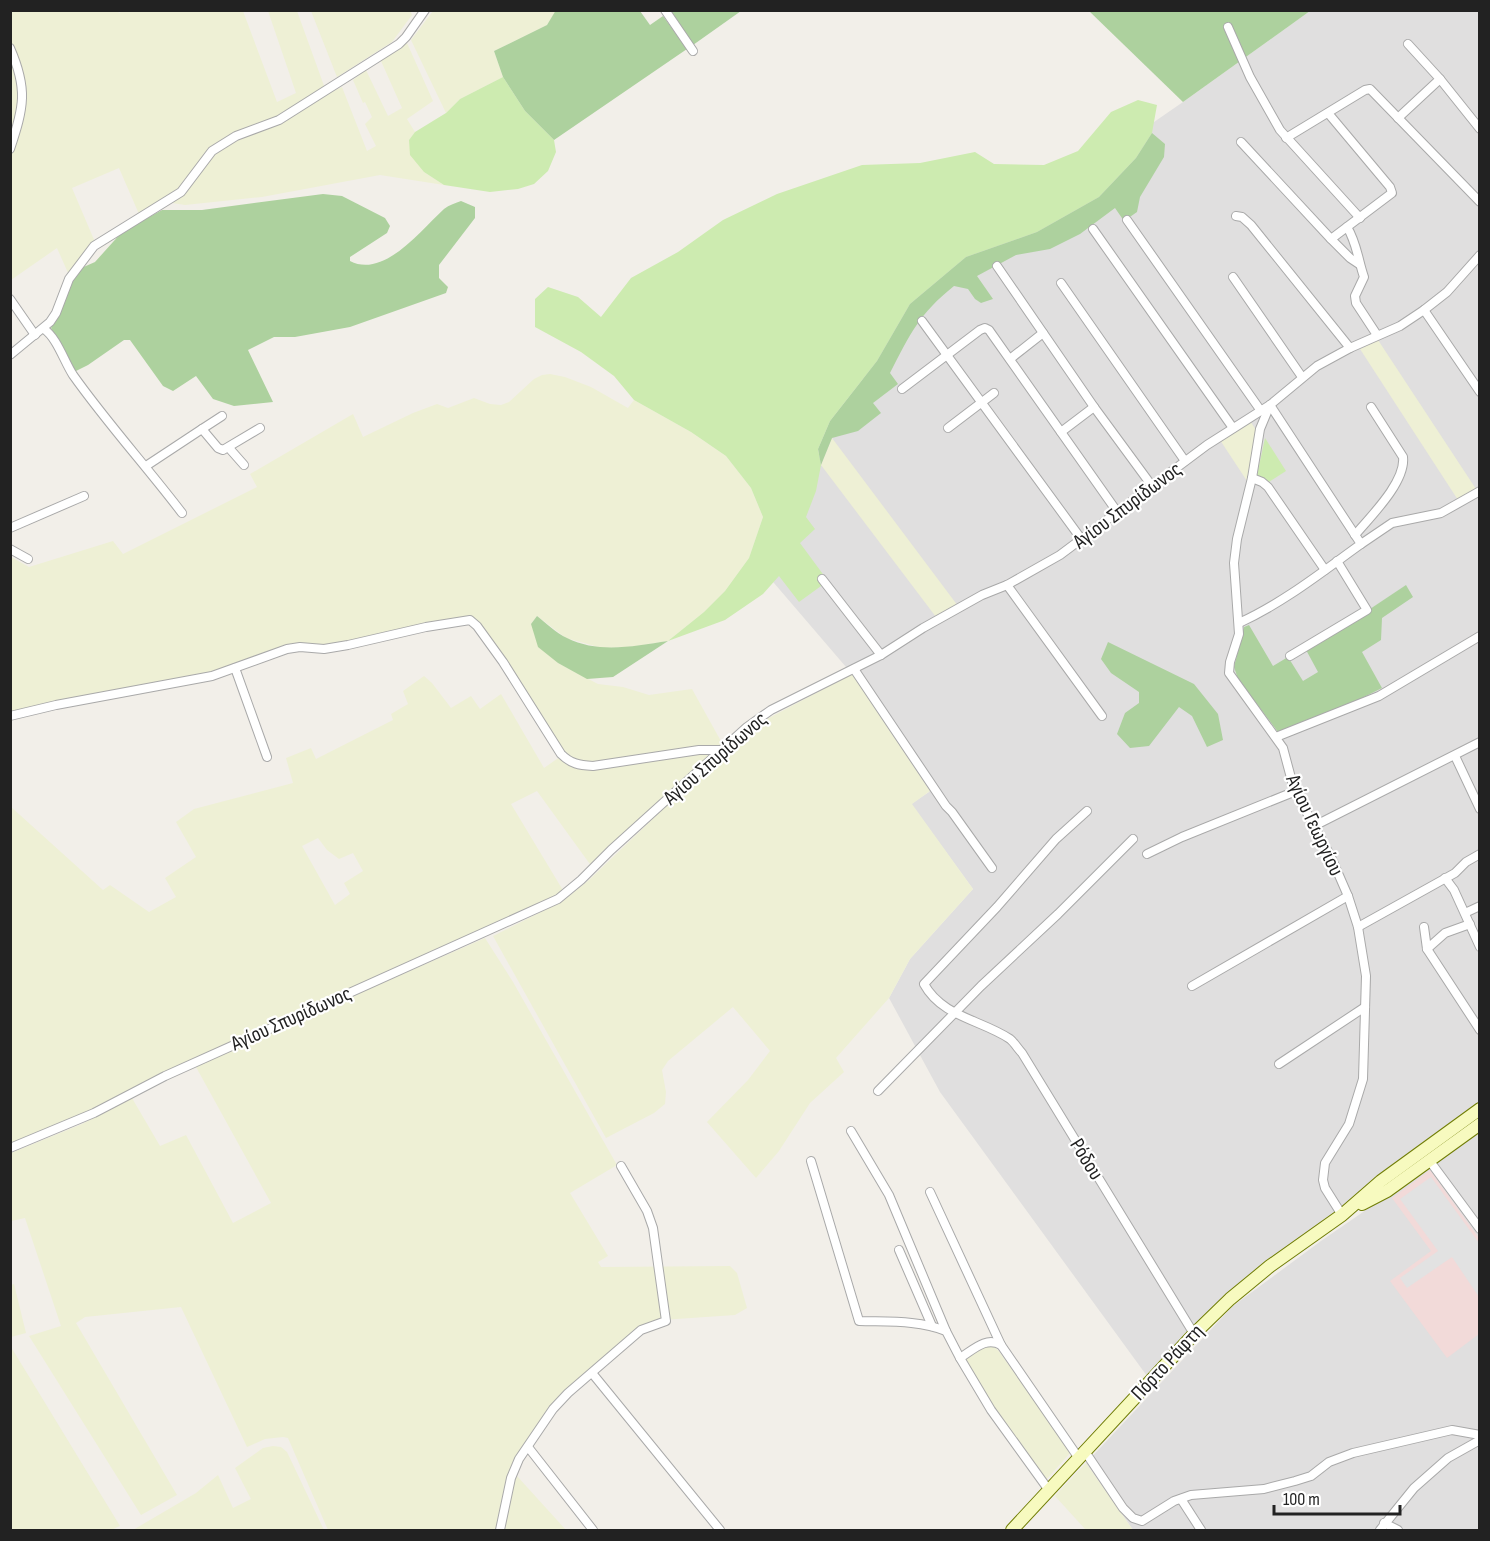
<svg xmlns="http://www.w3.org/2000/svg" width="1490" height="1541" viewBox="0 0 1490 1541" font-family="'Sofia Sans Condensed',sans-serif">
	<rect width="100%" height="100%" fill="#f2efe9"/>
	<g fill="#e0dfdf">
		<path d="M 1310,11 L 1479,11 L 1479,1105 L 1388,1170 L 1241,1286 L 1147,1376 L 940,1092 L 889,998 L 910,959 L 973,889 L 911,804 L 929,792 L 852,674 L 756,562 L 918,285 L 1183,102 Z"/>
		<path d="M 1479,1132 L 1479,1530 L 1133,1530 L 1086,1463 L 1233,1306 L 1321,1241 Z"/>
	</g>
	<path fill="#f2dad9" d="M 1430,1170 L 1479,1238 L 1479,1334 L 1447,1358 L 1390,1281 L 1431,1251 L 1392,1198 Z"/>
	<g fill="#eef0d5" fill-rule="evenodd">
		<path d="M 118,10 L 119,13 L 124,10 L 243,11 L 277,102 L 296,93 L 268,11 L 297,11 L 327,94 L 342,87 L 367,151 L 376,146 L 365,124 L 372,117 L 365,102 L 363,103 L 353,80 L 366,70 L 388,116 L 402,108 L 381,61 L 407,43 L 433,101 L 407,119 L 415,132 L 409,140 L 424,172 L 444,185 L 380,175 L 262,197 L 185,205 L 160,201 L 139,214 L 119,168 L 72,188 L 95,242 L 69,275 L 57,248 L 11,280 L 11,11 Z"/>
		<path d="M 410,10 L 412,15 L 392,42 L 337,77 L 311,11 Z"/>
		<path d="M 433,11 L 556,11 L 547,25 L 494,51 L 503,77 L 460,99 L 446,113 L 411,40 Z"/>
		<path d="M 1378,340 L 1476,489 L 1458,500 L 1360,349 Z"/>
		<path d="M 550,374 L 565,377 L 591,387 L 628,408 L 634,400 L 691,432 L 726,456 L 751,488 L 763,517 L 749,558 L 725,591 L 704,612 L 668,641 L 630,647 L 602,648 L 566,638 L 537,616 L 531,624 L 558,663 L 598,684 L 623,687 L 649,695 L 692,689 L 722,743 L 701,766 L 592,867 L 537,791 L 511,804 L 564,892 L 556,897 L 94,1111 L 11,1146 L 10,806 L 103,890 L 110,885 L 149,912 L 176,897 L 165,878 L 196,857 L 176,822 L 194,809 L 293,783 L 286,758 L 311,748 L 316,759 L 393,720 L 391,714 L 408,704 L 403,691 L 424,676 L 432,683 L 451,708 L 471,696 L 480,709 L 501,694 L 544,768 L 564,754 L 475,620 L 324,646 L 298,645 L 209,674 L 11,714 L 11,557 L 29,567 L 113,541 L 123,554 L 257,487 L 250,474 L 353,414 L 363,437 L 413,413 L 437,404 L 448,408 L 474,398 L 490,404 L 501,405 L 509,402 L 534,379 L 542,375 ZM 318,838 L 327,850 L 339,859 L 353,853 L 363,871 L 344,883 L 350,894 L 335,905 L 302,846 Z"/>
		<path d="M 1250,421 L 1256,430 L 1247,481 L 1220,440 Z"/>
		<path d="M 832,438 L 958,606 L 936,617 L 821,465 Z"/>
		<path d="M 852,674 L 930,791 L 912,804 L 973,889 L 910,959 L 889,998 L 836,1058 L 844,1072 L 810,1103 L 779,1151 L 756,1178 L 707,1122 L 748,1080 L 770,1051 L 733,1007 L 668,1061 L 662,1070 L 666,1092 L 665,1104 L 654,1113 L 606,1138 L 493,936 L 563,901 L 589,880 L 685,788 L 751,730 L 767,719 Z"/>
		<path d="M 485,938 L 513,982 L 617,1165 L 570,1193 L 608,1256 L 598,1262 L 601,1267 L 730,1266 L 737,1273 L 747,1308 L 735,1315 L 662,1320 L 591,1371 L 526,1444 L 517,1476 L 566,1530 L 328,1530 L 288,1438 L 283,1437 L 265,1439 L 247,1447 L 181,1307 L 85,1317 L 76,1323 L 177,1495 L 141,1515 L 29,1336 L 61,1326 L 25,1218 L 11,1221 L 11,1153 L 82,1124 L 132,1098 L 160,1146 L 186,1135 L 233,1223 L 271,1203 L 196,1067 L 250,1041 Z"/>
		<path d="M 14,1284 L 26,1333 L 11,1337 L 11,1285 Z"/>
		<path d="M 987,1345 L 993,1346 L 998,1350 L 1071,1452 L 1045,1481 L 1005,1425 L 963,1359 Z"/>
		<path d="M 11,1347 L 120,1526 L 111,1530 L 11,1530 Z"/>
		<path d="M 273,1446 L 281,1447 L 287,1452 L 324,1530 L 133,1530 L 196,1493 L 218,1475 L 233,1508 L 251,1499 L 235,1468 L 263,1448 Z"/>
		<path d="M 1086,1463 L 1133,1530 L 1086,1530 L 1055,1496 Z"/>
	</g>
	<g fill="#cdebb0">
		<path d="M 503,77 L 525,111 L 554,140 L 556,152 L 548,171 L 534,184 L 518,189 L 490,192 L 444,185 L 424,172 L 410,155 L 409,140 L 415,132 L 446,113 L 460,99 Z"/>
		<path d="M 1138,100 L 1157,105 L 1152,133 L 1136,158 L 1099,197 L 1037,232 L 966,257 L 910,304 L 877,361 L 830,421 L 818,449 L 821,465 L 816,491 L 806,517 L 815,529 L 800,543 L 828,581 L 799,602 L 779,576 L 763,594 L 725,620 L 668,641 L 704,612 L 725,591 L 749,558 L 763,517 L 751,488 L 726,456 L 691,432 L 634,400 L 614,376 L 581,352 L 535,327 L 535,299 L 548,287 L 578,297 L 601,317 L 631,278 L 678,252 L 723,220 L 777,194 L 862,165 L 920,163 L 975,152 L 994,164 L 1044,165 L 1078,151 L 1111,112 Z"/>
		<path d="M 1265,438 L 1286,471 L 1269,482 L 1257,475 Z"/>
	</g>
	<g fill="#add19e">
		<path d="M 556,10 L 640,11 L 650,25 L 663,16 L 687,49 L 554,140 L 525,111 L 503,77 L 494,51 L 547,25 Z"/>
		<path d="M 672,10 L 741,11 L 693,45 L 669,12 Z"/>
		<path d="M 1089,11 L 1310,11 L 1183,102 Z"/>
		<path d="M 1152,133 L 1165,144 L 1164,157 L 1140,197 L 1137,212 L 1124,221 L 1115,208 L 1080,234 L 1050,249 L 1016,255 L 977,276 L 993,299 L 981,303 L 975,299 L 968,289 L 954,286 C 919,314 910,334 890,373 L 898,384 L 873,403 L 881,413 L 858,431 L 832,438 L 821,465 L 818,449 L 830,421 L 877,361 L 910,304 L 966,257 L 1037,232 L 1099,197 L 1136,158 Z"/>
		<path d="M 323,194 L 342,196 L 385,218 L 390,226 L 387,233 L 350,257 L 350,261 C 384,279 422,229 444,209 C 449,205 456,203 461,201 L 475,207 L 475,218 L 439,265 L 439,278 L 448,287 L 446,293 L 350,327 L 295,337 L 274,337 L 248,350 L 273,402 L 234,406 L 213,399 L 196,376 L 173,391 L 163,386 L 130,340 L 124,340 L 88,365 L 74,372 L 51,328 L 60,312 L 63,299 L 79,269 L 95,262 L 122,232 L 162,210 L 202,210 Z"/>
		<path d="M 1406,585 L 1413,597 L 1382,618 L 1381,640 L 1362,652 L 1382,688 L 1358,700 L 1278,732 L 1238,679 L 1234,667 L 1244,627 L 1249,625 L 1273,666 L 1288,657 L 1303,681 L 1318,672 L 1305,648 L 1343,627 Z"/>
		<path d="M 537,616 C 546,623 556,633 567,638 C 599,654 634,646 668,641 L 613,677 L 587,679 L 558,663 L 538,647 L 531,624 Z"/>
		<path d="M 1108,642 L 1194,684 L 1218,714 L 1223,740 L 1207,747 L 1192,716 L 1179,707 L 1149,746 L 1130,748 L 1117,734 L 1125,713 L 1139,703 L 1139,692 L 1111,673 L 1101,659 Z"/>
	</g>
	<path fill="#e2e2e2" d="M 1431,1177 L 1479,1243 L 1479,1297 L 1452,1257 L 1407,1288 L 1400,1278 L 1438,1251 L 1400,1199 Z"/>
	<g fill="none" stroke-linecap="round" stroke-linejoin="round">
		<defs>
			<g id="minor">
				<path d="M 665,10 L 693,51"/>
				<path d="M 1228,27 L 1250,77 L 1280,130 L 1360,218"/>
				<path d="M 1408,44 L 1440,79 L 1480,129"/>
				<path d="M 10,48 C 28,89 24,107 10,149"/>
				<path d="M 1328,113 L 1390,187 L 1392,193 L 1331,239"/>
				<path d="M 1398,118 L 1440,79"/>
				<path d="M 1286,138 L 1365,90 L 1370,89 L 1480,202"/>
				<path d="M 1241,142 L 1331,239 L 1350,258 L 1359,264"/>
				<path d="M 1236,216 L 1242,217 L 1251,225 L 1350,348"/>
				<path d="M 1127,220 L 1261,411"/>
				<path d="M 1347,227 C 1357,243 1358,260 1364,277 L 1355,296 L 1356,303 L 1377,335"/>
				<path d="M 1093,229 L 1233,428"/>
				<path d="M 997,266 L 1094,407 L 1152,486"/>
				<path d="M 1233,277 L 1302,377"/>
				<path d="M 1061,283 L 1185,461"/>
				<path d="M 10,299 L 35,335"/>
				<path d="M 1424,310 L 1480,392"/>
				<path d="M 922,321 L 1082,540"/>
				<path d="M 44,329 C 57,338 64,361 73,375 C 107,423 147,467 182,513"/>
				<path d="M 10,355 L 50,322 L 56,313 L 69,279 L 94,246 L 181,192 L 212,151 L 236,136 L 279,120 L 399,44 L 406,37 L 425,10"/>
				<path d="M 1010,359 L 1043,333"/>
				<path d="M 902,389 L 980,330 L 985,328 L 989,330 L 1118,513"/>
				<path d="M 1270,405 L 1260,429 L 1252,478 L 1237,539 L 1234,563 L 1239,634 L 1230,662 L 1229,673 L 1283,748 L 1294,789 L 1331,857 L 1348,896 L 1358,927 L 1366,976 L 1363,1079 L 1349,1124 L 1325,1163 L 1323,1180 L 1325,1188 L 1342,1215"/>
				<path d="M 948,428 L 994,393"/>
				<path d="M 202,429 L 222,416"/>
				<path d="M 1061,432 L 1094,407"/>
				<path d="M 229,448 L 244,465"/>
				<path d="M 146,466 L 202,429 L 218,448 L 223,450 L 260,428"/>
				<path d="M 1252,478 L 1262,482 L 1268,487 L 1325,570"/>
				<path d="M 10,528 L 84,496"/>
				<path d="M 1355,535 C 1370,517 1406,482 1403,457 L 1371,407"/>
				<path d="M 1361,544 L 1392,523 L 1441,513 L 1480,491"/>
				<path d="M 10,549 L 28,559"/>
				<path d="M 822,579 L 881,655"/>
				<path d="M 1007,585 L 1102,716"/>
				<path d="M 1239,623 C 1283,603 1322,572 1361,544 L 1270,405"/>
				<path d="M 1290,656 L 1367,610 L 1337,561"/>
				<path d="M 235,668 L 267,757"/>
				<path d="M 854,669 L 946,806 L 952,812 L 992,868"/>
				<path d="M 10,716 L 56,705 L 212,676 L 287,649 L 300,647 L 324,649 L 348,645 L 426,627 L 470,620 L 477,626 L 503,662 L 561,754 C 571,764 579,765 593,766 L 699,750 L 721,750"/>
				<path d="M 1276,737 L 1379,696 L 1480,636"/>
				<path d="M 1455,756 L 1480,809"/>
				<path d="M 1087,811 L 1056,839 L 997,907 L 924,984 C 942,1017 982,1020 1010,1039 C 1014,1042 1018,1049 1022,1053 L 1194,1334"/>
				<path d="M 1314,826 L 1480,742"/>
				<path d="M 1147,854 L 1182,837 L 1296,791"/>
				<path d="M 1445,878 L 1454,890 L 1480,947"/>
				<path d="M 1465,913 L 1480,906"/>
				<path d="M 1358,927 L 1455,873 L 1466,862 L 1480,854"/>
				<path d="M 1424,927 L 1427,949 L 1480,1030"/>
				<path d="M 1427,949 L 1445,933 L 1470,924"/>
				<path d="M 1192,986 L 1348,896"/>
				<path d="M 1279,1064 L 1365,1007"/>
				<path d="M 878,1091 L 981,986 L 1058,914 L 1133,839"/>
				<path d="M 851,1131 L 889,1195 L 946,1331"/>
				<path d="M 10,1148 L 94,1113 L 165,1076 L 558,899 L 581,880 L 611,850 L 747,727 L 771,710 L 881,655 L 923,628 L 982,595 L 1007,585 L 1060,555 L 1207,445 L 1270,405 L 1317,366 L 1350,348 L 1400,326 L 1424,310 L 1447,292 L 1480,255"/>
				<path d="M 1429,1160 L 1480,1229"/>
				<path d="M 811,1161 L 859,1321 C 888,1322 919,1320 946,1331 L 960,1358"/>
				<path d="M 930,1192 L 1001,1345 L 1078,1457"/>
				<path d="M 899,1250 L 932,1326"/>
				<path d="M 1001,1345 C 986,1336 973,1350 960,1358 L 991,1410 L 1048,1489"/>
				<path d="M 592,1373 L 720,1530"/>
				<path d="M 528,1447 L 593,1530"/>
				<path d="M 1084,1450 L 1123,1508 L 1133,1518 L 1142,1521 L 1174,1501 L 1191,1495 L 1264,1489 L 1295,1481 L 1311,1476 L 1329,1462 L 1353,1453 L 1452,1430 L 1480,1435"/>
				<path d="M 1181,1499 L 1201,1530"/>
				<path d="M 1384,1523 L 1398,1530"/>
				<path d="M 500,1530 L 511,1478 L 519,1459 L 553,1409 L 568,1393 L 641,1330 L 666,1321 L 653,1228 L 647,1211 L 621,1166"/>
				<path d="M 1380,1530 L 1414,1488 L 1448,1458 L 1480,1440"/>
			</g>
			<g id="secondary">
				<path d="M 1362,1204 L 1387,1191 L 1480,1124"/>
				<path d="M 1012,1530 L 1194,1334 L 1230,1299 L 1270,1266 L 1342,1215 L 1381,1181 L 1480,1109"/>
			</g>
		</defs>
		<use href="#minor" stroke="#a9a9a9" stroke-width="10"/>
		<use href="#secondary" stroke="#707d05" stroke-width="14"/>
		<use href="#minor" stroke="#fff" stroke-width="8"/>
		<use href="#secondary" stroke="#f7fabf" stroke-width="12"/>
	</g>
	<g text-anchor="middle" stroke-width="4.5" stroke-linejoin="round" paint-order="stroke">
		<g font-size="21" fill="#222" stroke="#fff">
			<text transform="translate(1127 505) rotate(-37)" y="7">Αγίου Σπυρίδωνος</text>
			<text transform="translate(715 758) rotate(-41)" y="7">Αγίου Σπυρίδωνος</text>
			<text transform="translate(1315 825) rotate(65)" y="7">Αγίου Γεωργίου</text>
			<text transform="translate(291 1018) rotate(-24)" y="7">Αγίου Σπυρίδωνος</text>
			<text transform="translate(1087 1159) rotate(58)" y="7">Ρόδου</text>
			<text transform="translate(1167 1362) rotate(-47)" y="7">Πόρτο Ράφτη</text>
		</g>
	</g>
	<rect width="1490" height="1541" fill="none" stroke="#222222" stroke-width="24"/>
	<path d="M1274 1505v9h126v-9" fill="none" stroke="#222222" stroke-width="3"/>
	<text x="1283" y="1505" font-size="18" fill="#222222" stroke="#ffffff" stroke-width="4.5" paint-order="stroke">100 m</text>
</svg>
